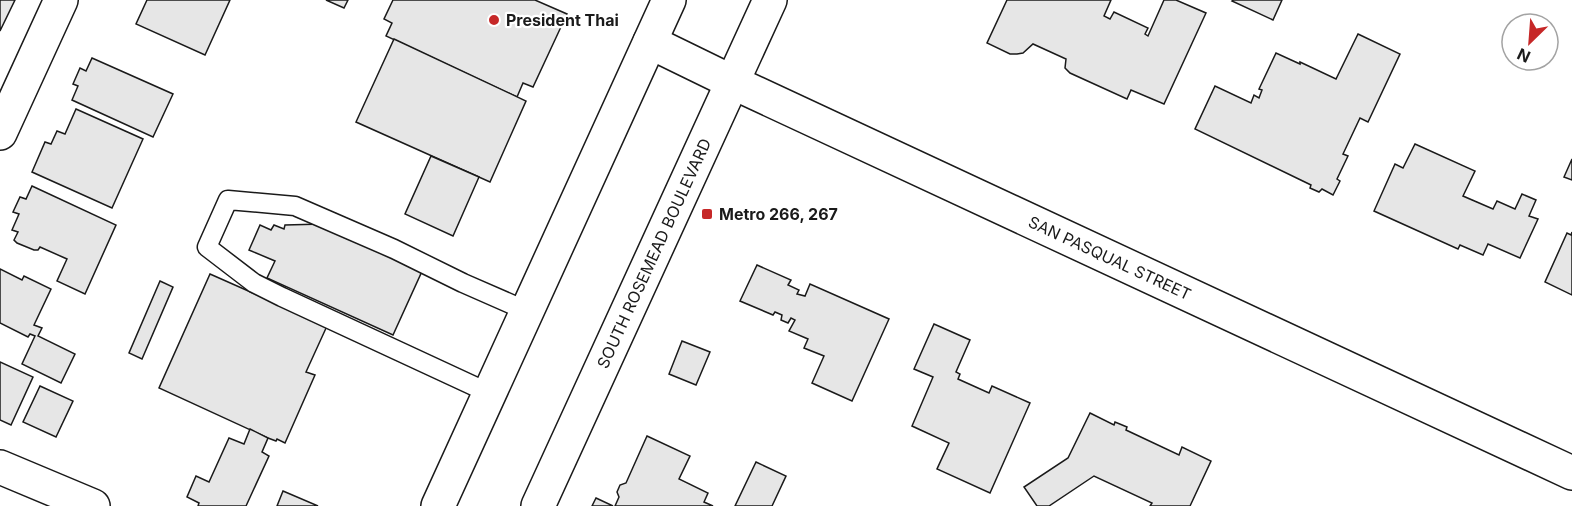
<svg xmlns="http://www.w3.org/2000/svg" width="1572" height="506" viewBox="0 0 1572 506" font-family="Inter,sans-serif">
	<rect width="100%" height="100%" fill="#fff"/>
	<g fill="#e6e6e6" stroke="#1a1a1a" stroke-width="1.5">
		<path d="M 0,0 L 15,0 L 0,31 Z"/>
		<path d="M 147,0 L 230,0 L 205,55 L 136,24 Z"/>
		<path d="M 326,0 L 348,0 L 344,8 Z"/>
		<path d="M 393,0 L 535,0 L 567,14 L 533,87 L 523,83 L 517,97 L 386,36 L 392,23 L 384,19 Z"/>
		<path d="M 1007,0 L 1111,0 L 1104,16 L 1110,19 L 1114,12 L 1148,28 L 1145,34 L 1148,36 L 1164,0 L 1176,0 L 1206,13 L 1164,104 L 1131,90 L 1127,99 L 1070,73 L 1065,68 L 1066,59 L 1033,44 L 1023,53 L 1017,54 L 1010,54 L 987,43 Z"/>
		<path d="M 1233,0 L 1282,0 L 1273,20 L 1232,1 Z"/>
		<path d="M 1358,34 L 1400,54 L 1368,122 L 1360,118 L 1343,154 L 1348,156 L 1337,179 L 1340,181 L 1333,195 L 1322,189 L 1319,192 L 1310,188 L 1311,185 L 1195,129 L 1215,86 L 1251,103 L 1254,95 L 1259,98 L 1262,90 L 1259,89 L 1276,53 L 1300,64 L 1300,62 L 1336,79 Z"/>
		<path d="M 394,39 L 526,101 L 490,182 L 356,122 Z"/>
		<path d="M 92,58 L 173,94 L 153,137 L 72,100 L 78,86 L 73,84 L 80,68 L 86,71 Z"/>
		<path d="M 76,109 L 143,139 L 112,208 L 32,172 L 45,142 L 51,144 L 57,131 L 65,134 Z"/>
		<path d="M 1415,144 L 1475,171 L 1463,196 L 1493,209 L 1497,201 L 1515,209 L 1522,194 L 1536,200 L 1529,216 L 1538,219 L 1520,258 L 1488,244 L 1483,255 L 1460,245 L 1458,249 L 1374,211 L 1395,164 L 1403,168 Z"/>
		<path d="M 431,156 L 479,177 L 453,236 L 405,214 Z"/>
		<path d="M 1572,159 L 1572,180 L 1564,177 Z"/>
		<path d="M 32,186 L 116,225 L 85,294 L 57,281 L 67,259 L 40,247 L 38,250 L 34,250 L 17,243 L 14,240 L 18,232 L 12,230 L 19,214 L 13,212 L 20,197 L 26,199 Z"/>
		<path d="M 323,224 L 423,269 L 393,335 L 267,278 L 275,261 L 249,250 L 260,225 L 271,230 L 274,225 L 284,229 L 285,225 Z"/>
		<path d="M 1572,232 L 1572,295 L 1545,282 L 1567,233 L 1571,235 Z"/>
		<path d="M 757,265 L 791,280 L 788,285 L 799,290 L 797,294 L 805,296 L 810,284 L 889,319 L 852,401 L 812,383 L 824,356 L 804,348 L 808,339 L 789,331 L 795,320 L 791,318 L 788,323 L 781,320 L 782,315 L 775,312 L 773,315 L 740,301 Z"/>
		<path d="M 0,269 L 22,280 L 24,276 L 51,289 L 34,325 L 42,328 L 38,336 L 75,354 L 61,383 L 22,364 L 35,336 L 30,334 L 28,337 L 0,323 Z"/>
		<path d="M 210,274 L 327,326 L 306,372 L 315,375 L 285,443 L 277,439 L 276,441 L 268,438 L 159,388 Z"/>
		<path d="M 160,281 L 173,287 L 142,359 L 129,353 Z"/>
		<path d="M 934,324 L 970,340 L 956,372 L 960,374 L 958,379 L 989,393 L 992,386 L 1030,403 L 990,493 L 937,469 L 949,443 L 912,426 L 933,377 L 914,369 Z"/>
		<path d="M 682,341 L 710,352 L 696,385 L 669,374 Z"/>
		<path d="M 0,362 L 33,377 L 11,425 L 0,420 Z"/>
		<path d="M 40,386 L 73,401 L 56,437 L 23,422 Z"/>
		<path d="M 1090,413 L 1114,425 L 1115,422 L 1127,427 L 1126,430 L 1179,455 L 1182,447 L 1211,461 L 1190,506 L 1150,506 L 1152,503 L 1094,476 L 1049,506 L 1037,506 L 1024,487 L 1068,458 Z"/>
		<path d="M 250,429 L 268,438 L 262,452 L 269,456 L 246,506 L 198,506 L 199,503 L 187,497 L 196,476 L 209,482 L 229,438 L 244,444 Z"/>
		<path d="M 647,436 L 690,456 L 679,479 L 708,493 L 704,502 L 713,506 L 615,506 L 619,497 L 617,492 L 620,485 L 626,483 Z"/>
		<path d="M 756,462 L 786,476 L 772,506 L 735,506 Z"/>
		<path d="M 283,491 L 318,506 L 277,506 Z"/>
		<path d="M 596,498 L 613,506 L 592,506 Z"/>
	</g>
	<g fill="none" stroke-linecap="round" stroke-linejoin="round">
		<defs>
			<path id="service" d="M 489,393 L 282,297 L 254,283 L 207,247 L 228,200 L 295,206 L 394,249 L 463,283 L 527,311"/>
			<g id="minor">
				<path d="M 0,133 L 61,0"/>
				<path d="M 0,467 L 93,506"/>
			</g>
			<g id="tertiary">
				<path id="s1" d="M 650,42 L 732,82 L 1572,473"/>
			</g>
			<g id="primary">
				<path d="M 438,506 L 669,0"/>
				<path id="s2" d="M 538,506 L 770,0"/>
			</g>
		</defs>
		<use href="#service" stroke="#1a1a1a" stroke-width="21"/>
		<use href="#minor" stroke="#1a1a1a" stroke-width="36"/>
		<use href="#tertiary" stroke="#1a1a1a" stroke-width="36"/>
		<use href="#primary" stroke="#1a1a1a" stroke-width="36"/>
		<use href="#service" stroke="#fff" stroke-width="18"/>
		<use href="#minor" stroke="#fff" stroke-width="33"/>
		<use href="#tertiary" stroke="#fff" stroke-width="33"/>
		<use href="#primary" stroke="#fff" stroke-width="33"/>
	</g>
	<g fill="#c62828" stroke="#fff" stroke-width="2">
		<circle cx="494" cy="20" r="6"/>
		<rect x="701" y="208" width="12" height="12" rx="3"/>
	</g>
	<g text-anchor="middle" stroke-width="4.5" stroke-linejoin="round" paint-order="stroke">
		<g font-size="16" font-weight="bold" fill="#1a1a1a" stroke="#fff" text-anchor="start">
			<text x="506" y="26">President Thai</text>
			<text x="719" y="220">Metro 266, 267</text>
		</g>
		<g font-size="16" fill="#1a1a1a" stroke="#fff">
			<text dy="6" stroke="none"><textPath href="#s2" startOffset="278">SOUTH ROSEMEAD BOULEVARD</textPath></text>
			<text dy="6" stroke="none"><textPath href="#s1" startOffset="508">SAN PASQUAL STREET</textPath></text>
		</g>
	</g>
	<g transform="translate(1530 42) rotate(205)"><circle r="28" fill="#ffffff" stroke="#a3a3a3" stroke-width="1.5"/>
	<path d="M0-4.5L10 22L0 15L-10 22Z" fill="#c62828"/>
	<text y="-9" font-size="16" font-weight="bold" text-anchor="middle" fill="#1a1a1a">N</text>
	</g>
</svg>
